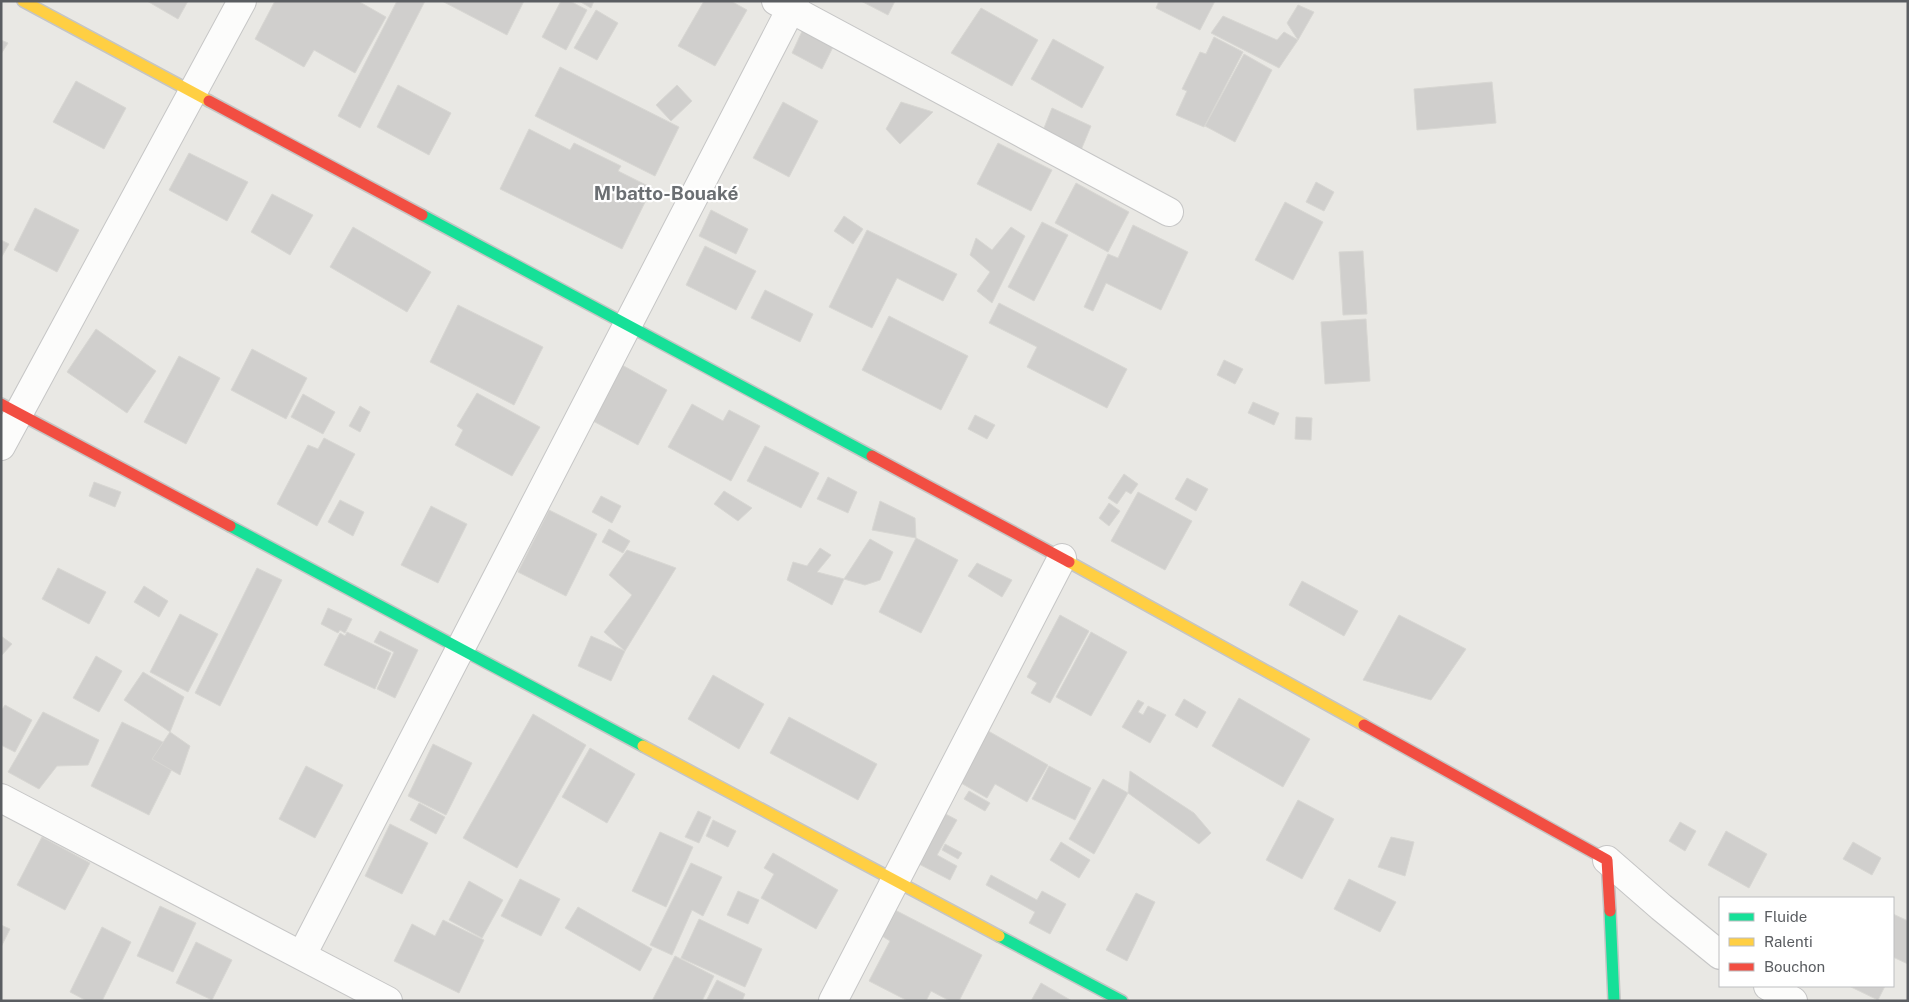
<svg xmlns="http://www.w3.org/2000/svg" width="1909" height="1002" viewBox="0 0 1909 1002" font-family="'Public Sans',sans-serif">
	<rect width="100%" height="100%" fill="#e9e8e4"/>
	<g fill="#d0cfcd" stroke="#d8d7d3">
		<path d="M 147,1 L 188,1 L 178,19 Z"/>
		<path d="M 275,1 L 358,1 L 386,17 L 355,73 L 314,50 L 304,67 L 255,39 Z"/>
		<path d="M 397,1 L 425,1 L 360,128 L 338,116 Z"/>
		<path d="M 442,1 L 524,1 L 507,35 Z"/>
		<path d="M 561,1 L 570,1 L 587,10 L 566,50 L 542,37 Z"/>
		<path d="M 579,1 L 594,1 L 591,8 Z"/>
		<path d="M 704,1 L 731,1 L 747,10 L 715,66 L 678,46 Z"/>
		<path d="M 861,1 L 895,1 L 888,15 Z"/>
		<path d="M 1159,1 L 1215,1 L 1200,30 L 1156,8 Z"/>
		<path d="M 1298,5 L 1314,12 L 1298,40 L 1287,23 Z"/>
		<path d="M 981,8 L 1038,40 L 1012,86 L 951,53 Z"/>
		<path d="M 596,10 L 618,23 L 597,60 L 574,48 Z"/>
		<path d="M 1223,16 L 1277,40 L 1284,32 L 1298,40 L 1279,68 L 1211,33 Z"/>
		<path d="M 804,27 L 835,43 L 822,69 L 792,53 Z"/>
		<path d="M 1214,37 L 1243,52 L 1204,127 L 1176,115 L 1187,91 L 1182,89 L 1200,52 L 1206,54 Z"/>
		<path d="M 1053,39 L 1104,67 L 1082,108 L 1031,79 Z"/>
		<path d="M 1,40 L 8,43 L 1,54 Z"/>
		<path d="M 1244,54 L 1272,70 L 1235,142 L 1205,126 Z"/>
		<path d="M 560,67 L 679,127 L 655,176 L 535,116 Z"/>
		<path d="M 76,81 L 126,108 L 104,149 L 53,122 Z"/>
		<path d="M 1492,82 L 1496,123 L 1417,130 L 1414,89 Z"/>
		<path d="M 398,85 L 451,113 L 429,155 L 377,127 Z"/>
		<path d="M 677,85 L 692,101 L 671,121 L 656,105 Z"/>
		<path d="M 783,102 L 818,121 L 789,177 L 753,158 Z"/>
		<path d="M 901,102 L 933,112 L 900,144 L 886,129 Z"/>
		<path d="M 1052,108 L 1091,126 L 1081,150 L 1042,133 Z"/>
		<path d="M 529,129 L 570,150 L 574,143 L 621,166 L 618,171 L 652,188 L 622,249 L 500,189 Z"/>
		<path d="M 998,143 L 1052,170 L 1031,211 L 977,184 Z"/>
		<path d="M 189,153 L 248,182 L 227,221 L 169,190 Z"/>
		<path d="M 1316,182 L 1334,192 L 1324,211 L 1306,202 Z"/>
		<path d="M 1076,183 L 1129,212 L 1108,252 L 1055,223 Z"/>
		<path d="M 272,194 L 313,215 L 290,255 L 251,232 Z"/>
		<path d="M 1285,202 L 1323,222 L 1293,280 L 1255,260 Z"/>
		<path d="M 35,208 L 79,230 L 57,272 L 14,250 Z"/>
		<path d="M 711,210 L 748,229 L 736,254 L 699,236 Z"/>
		<path d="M 844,216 L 863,229 L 853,244 L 834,231 Z"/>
		<path d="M 1042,222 L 1068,235 L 1034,301 L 1008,287 Z"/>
		<path d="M 1133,225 L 1188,252 L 1161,310 L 1106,283 L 1093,311 L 1084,307 L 1108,254 L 1118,258 Z"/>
		<path d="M 353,227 L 431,272 L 407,312 L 330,267 Z"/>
		<path d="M 1011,227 L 1025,236 L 992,303 L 977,291 L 990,272 L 970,255 L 976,238 L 992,250 Z"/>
		<path d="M 867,230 L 957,274 L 943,301 L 897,278 L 872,328 L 829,307 Z"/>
		<path d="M 1,240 L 9,244 L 1,258 Z"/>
		<path d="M 705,246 L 756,271 L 736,310 L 686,285 Z"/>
		<path d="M 1363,251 L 1367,314 L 1343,315 L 1339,252 Z"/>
		<path d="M 765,290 L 813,314 L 800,342 L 751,318 Z"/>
		<path d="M 999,303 L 1127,369 L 1107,408 L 1027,367 L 1037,347 L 989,323 Z"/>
		<path d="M 458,305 L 543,347 L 514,405 L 430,362 Z"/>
		<path d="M 889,316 L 968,356 L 941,410 L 862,370 Z"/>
		<path d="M 1366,319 L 1370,381 L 1325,384 L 1321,322 Z"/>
		<path d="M 96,329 L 156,371 L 127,413 L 67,372 Z"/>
		<path d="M 252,349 L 307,378 L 286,419 L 231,390 Z"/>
		<path d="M 179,356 L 220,378 L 186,444 L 144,422 Z"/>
		<path d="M 1224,360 L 1243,369 L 1235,384 L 1217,375 Z"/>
		<path d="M 622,365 L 667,390 L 638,445 L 593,421 Z"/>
		<path d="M 477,393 L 540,427 L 512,476 L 455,445 L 463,430 L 457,426 Z"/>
		<path d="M 303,394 L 335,412 L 323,434 L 291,417 Z"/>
		<path d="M 1253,402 L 1279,413 L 1274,425 L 1248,413 Z"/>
		<path d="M 692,404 L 723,421 L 729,410 L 760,426 L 731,481 L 668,447 Z"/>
		<path d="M 360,406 L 370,412 L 360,432 L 349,426 Z"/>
		<path d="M 975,415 L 995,425 L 987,439 L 968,429 Z"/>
		<path d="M 1296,417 L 1312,418 L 1311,440 L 1295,439 Z"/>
		<path d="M 324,438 L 355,454 L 317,526 L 277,504 L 308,445 L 318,449 Z"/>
		<path d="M 765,446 L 819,473 L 801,508 L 747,481 Z"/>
		<path d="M 1124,474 L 1138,484 L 1131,494 L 1126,491 L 1117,504 L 1108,498 Z"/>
		<path d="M 828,477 L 857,492 L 848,513 L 817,499 Z"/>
		<path d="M 1187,478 L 1208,489 L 1196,511 L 1175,499 Z"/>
		<path d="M 94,482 L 121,492 L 115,507 L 89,496 Z"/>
		<path d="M 724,491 L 752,508 L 738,521 L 714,504 Z"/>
		<path d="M 1138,492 L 1192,521 L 1165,570 L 1111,541 Z"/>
		<path d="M 601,496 L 621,506 L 612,523 L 592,512 Z"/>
		<path d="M 340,500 L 364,512 L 353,536 L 328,522 Z"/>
		<path d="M 880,501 L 915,518 L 916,538 L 872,530 Z"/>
		<path d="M 1109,503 L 1120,511 L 1109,526 L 1099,518 Z"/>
		<path d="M 431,506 L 467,524 L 438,583 L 401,565 Z"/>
		<path d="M 549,510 L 597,534 L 566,596 L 518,572 Z"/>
		<path d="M 609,529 L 630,541 L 623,553 L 602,542 Z"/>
		<path d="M 916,538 L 958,560 L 921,633 L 879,612 Z"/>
		<path d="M 870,539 L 893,552 L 880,580 L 865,585 L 844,579 Z"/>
		<path d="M 820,548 L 831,555 L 817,572 L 844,579 L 832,605 L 787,580 L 793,562 L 807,566 Z"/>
		<path d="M 627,550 L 676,568 L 625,651 L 604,632 L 632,595 L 609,575 Z"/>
		<path d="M 977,563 L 1012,580 L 1002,597 L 968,576 Z"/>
		<path d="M 58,568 L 106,592 L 89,624 L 42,599 Z"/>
		<path d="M 257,568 L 282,580 L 220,706 L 195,693 Z"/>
		<path d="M 1302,581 L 1358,611 L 1344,636 L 1289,605 Z"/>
		<path d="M 144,586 L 168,601 L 159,617 L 134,602 Z"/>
		<path d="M 328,608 L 352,619 L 345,633 L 340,630 L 338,633 L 321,624 Z"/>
		<path d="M 180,614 L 218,634 L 188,692 L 150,672 Z"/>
		<path d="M 1060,615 L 1089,631 L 1050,703 L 1031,693 L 1037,683 L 1027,677 Z"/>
		<path d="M 1399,615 L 1466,649 L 1431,700 L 1363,680 Z"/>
		<path d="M 380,631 L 418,650 L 395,698 L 377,689 L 394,652 L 374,642 Z"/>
		<path d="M 347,632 L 391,653 L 375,689 L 324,665 L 340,633 L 345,636 Z"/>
		<path d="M 1091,632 L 1127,652 L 1091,716 L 1056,697 Z"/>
		<path d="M 1,636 L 12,644 L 1,656 Z"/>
		<path d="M 591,636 L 625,651 L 611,681 L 578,666 Z"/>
		<path d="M 96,656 L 122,671 L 99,712 L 73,698 Z"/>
		<path d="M 143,672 L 184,697 L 170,732 L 124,700 Z"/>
		<path d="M 713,675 L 764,704 L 739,749 L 688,719 Z"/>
		<path d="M 1239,698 L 1310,739 L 1283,787 L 1212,746 Z"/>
		<path d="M 1184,699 L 1206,712 L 1197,728 L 1175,715 Z"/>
		<path d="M 1138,700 L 1144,703 L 1138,712 L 1143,715 L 1148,706 L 1166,715 L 1150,743 L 1122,727 Z"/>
		<path d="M 5,705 L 32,720 L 15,752 L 1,745 L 1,711 Z"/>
		<path d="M 43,712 L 99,740 L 88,765 L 57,766 L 39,789 L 8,772 Z"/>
		<path d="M 533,714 L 586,745 L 517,868 L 463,838 Z"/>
		<path d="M 789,717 L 877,764 L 858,800 L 770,753 Z"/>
		<path d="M 122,722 L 181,751 L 149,815 L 91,786 Z"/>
		<path d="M 983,728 L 1048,765 L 1027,802 L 995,784 L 987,798 L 954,779 Z"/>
		<path d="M 170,732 L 190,746 L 180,775 L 152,759 Z"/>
		<path d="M 433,744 L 472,763 L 446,815 L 408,796 Z"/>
		<path d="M 590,748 L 635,774 L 607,823 L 562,797 Z"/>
		<path d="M 306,766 L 343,785 L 315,838 L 279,819 Z"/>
		<path d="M 1049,766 L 1091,788 L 1075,820 L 1032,799 Z"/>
		<path d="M 1130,771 L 1194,813 L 1211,833 L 1199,844 L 1128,793 Z"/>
		<path d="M 1103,779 L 1128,793 L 1094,854 L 1069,839 Z"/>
		<path d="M 969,791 L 990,803 L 985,811 L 964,799 Z"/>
		<path d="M 1298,800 L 1334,819 L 1302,879 L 1266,860 Z"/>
		<path d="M 419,803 L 445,817 L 436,834 L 410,820 Z"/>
		<path d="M 698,811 L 711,817 L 699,843 L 685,837 Z"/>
		<path d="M 940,811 L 957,820 L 937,855 L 957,866 L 950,880 L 915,862 Z"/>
		<path d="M 713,820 L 736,831 L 728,847 L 706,836 Z"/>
		<path d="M 1680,822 L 1696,831 L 1685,851 L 1669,841 Z"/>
		<path d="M 390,824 L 428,843 L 402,894 L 365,876 Z"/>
		<path d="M 1726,831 L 1767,854 L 1749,888 L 1708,865 Z"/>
		<path d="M 660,832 L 693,847 L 666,907 L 632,891 Z"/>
		<path d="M 42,837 L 90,863 L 65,910 L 17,885 Z"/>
		<path d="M 1391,837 L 1414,842 L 1405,876 L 1378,867 Z"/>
		<path d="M 1061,842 L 1090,860 L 1079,878 L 1050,860 Z"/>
		<path d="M 1853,842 L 1881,858 L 1872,875 L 1843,859 Z"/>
		<path d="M 945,844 L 962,853 L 958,859 L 942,850 Z"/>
		<path d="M 773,853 L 838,890 L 816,929 L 761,898 L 774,874 L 764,868 Z"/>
		<path d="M 691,863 L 722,877 L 703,916 L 692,910 L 672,955 L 650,945 Z"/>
		<path d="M 991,875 L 1037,900 L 1042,891 L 1066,904 L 1050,934 L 1029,923 L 1035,912 L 986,885 Z"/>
		<path d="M 520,879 L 560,899 L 541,936 L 501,916 Z"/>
		<path d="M 1349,879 L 1396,902 L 1380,932 L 1334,909 Z"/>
		<path d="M 469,881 L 503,900 L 482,938 L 449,920 Z"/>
		<path d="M 738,891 L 759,900 L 748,924 L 727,915 Z"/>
		<path d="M 1136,893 L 1155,902 L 1127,961 L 1106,950 Z"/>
		<path d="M 160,906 L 196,923 L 173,972 L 137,956 Z"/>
		<path d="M 578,907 L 652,949 L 640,971 L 565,928 Z"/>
		<path d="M 895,910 L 982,955 L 959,1001 L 950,1001 L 931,991 L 926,1001 L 908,1001 L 869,981 L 890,941 L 882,936 Z"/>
		<path d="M 1893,914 L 1908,921 L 1908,964 L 1893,957 Z"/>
		<path d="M 699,919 L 762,949 L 745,987 L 681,958 Z"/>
		<path d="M 443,920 L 484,940 L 459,993 L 394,961 L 412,924 L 435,936 Z"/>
		<path d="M 1,925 L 10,929 L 1,947 Z"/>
		<path d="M 102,927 L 131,942 L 102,1001 L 87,1001 L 70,992 Z"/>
		<path d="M 196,942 L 232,960 L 212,1000 L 176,983 Z"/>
		<path d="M 675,956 L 714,976 L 702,1001 L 652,1001 Z"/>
		<path d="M 717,980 L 745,994 L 742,1001 L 706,1001 Z"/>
		<path d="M 1041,983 L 1072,1001 L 1031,1001 Z"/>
		<path d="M 1849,986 L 1885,986 L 1878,1000 Z"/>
	</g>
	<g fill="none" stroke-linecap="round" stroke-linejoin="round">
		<defs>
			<g id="street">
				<path d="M 776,1 L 1169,212"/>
				<path d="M 1,446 L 242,1"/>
				<path d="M 1,798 L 388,1001"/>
				<path d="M 1607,860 L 1661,907 L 1720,955"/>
				<path d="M 302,955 L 795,1"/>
				<path d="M 1768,986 L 1793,1001"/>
				<path d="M 833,1001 L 1062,558"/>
			</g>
			<g id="fast">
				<path d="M 422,215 L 872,456"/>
				<path d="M 230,526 L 643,746"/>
				<path d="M 1610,911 L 1614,1001"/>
				<path d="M 999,936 L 1122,1001"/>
			</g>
			<g id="slow">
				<path d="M 23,1 L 209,101"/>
				<path d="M 1069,562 L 1364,725"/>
				<path d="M 643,746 L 999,936"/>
			</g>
			<g id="jam">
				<path d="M 209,101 L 422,215"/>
				<path d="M 1,404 L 230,526"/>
				<path d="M 872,456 L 1069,562"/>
				<path d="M 1364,725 L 1607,860 L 1610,911"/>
			</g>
		</defs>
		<use href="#street" stroke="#c6c6c6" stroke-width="30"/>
		<use href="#fast" stroke="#c5c5c4" stroke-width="14"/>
		<use href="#slow" stroke="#c5c5c4" stroke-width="14"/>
		<use href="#jam" stroke="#c5c5c4" stroke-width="14"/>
		<use href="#street" stroke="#fcfcfb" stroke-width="28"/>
		<use href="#fast" stroke="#16e098" stroke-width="11"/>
		<use href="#slow" stroke="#ffcf43" stroke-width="11"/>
		<use href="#jam" stroke="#f24e42" stroke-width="11"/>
	</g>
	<g text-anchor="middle" stroke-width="4.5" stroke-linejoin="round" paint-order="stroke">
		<g font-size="19" font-weight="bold" fill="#6b6f73" stroke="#fff">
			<text x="666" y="200">M'batto-Bouaké</text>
		</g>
	</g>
	<rect width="1909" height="1002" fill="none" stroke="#5a5d61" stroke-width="5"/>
	<rect x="1719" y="897" width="175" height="90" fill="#ffffff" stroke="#bdbec0"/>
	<rect x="1729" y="913" width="25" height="8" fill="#16e098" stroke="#bdbec0"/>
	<text x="1764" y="922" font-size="15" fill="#5a5d61">Fluide</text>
	<rect x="1729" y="938" width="25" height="8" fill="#ffcf43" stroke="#bdbec0"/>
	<text x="1764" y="947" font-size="15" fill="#5a5d61">Ralenti</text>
	<rect x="1729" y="963" width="25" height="8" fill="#f24e42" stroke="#bdbec0"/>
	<text x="1764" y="972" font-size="15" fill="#5a5d61">Bouchon</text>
</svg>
